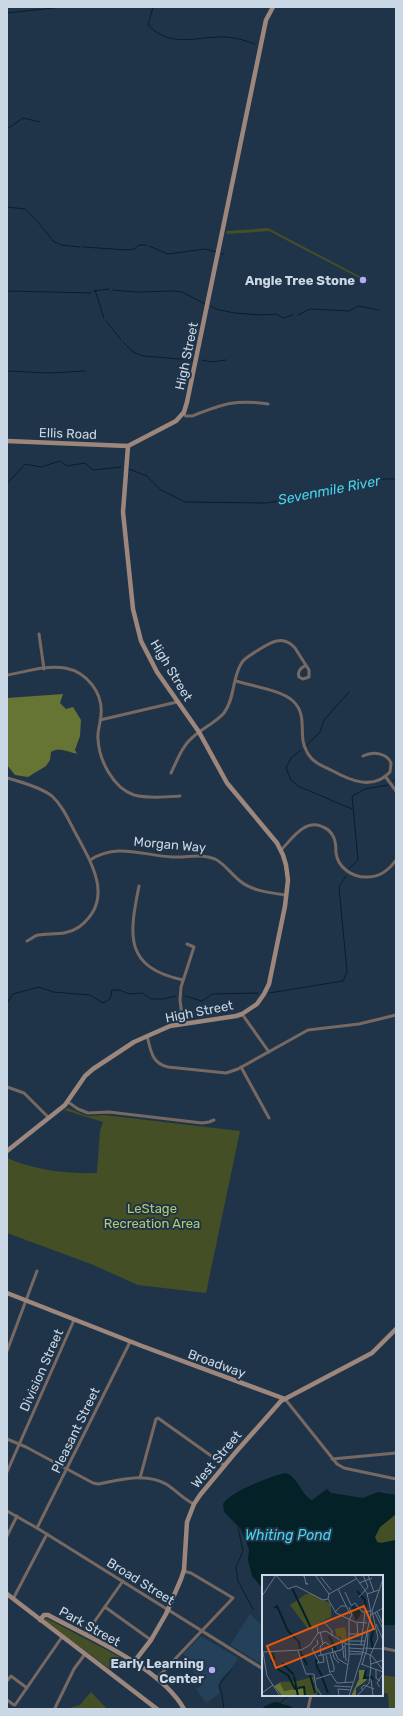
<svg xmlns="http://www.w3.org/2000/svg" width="403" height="1716" viewBox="0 0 403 1716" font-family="Rubik,sans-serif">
	<rect width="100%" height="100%" fill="#203449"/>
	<g fill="#254059">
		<path d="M 250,1614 L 263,1626 L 263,1665 L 230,1645 Z"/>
		<path d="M 201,1636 L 238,1658 L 231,1669 L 220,1680 L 219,1694 L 206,1703 L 196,1689 L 202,1685 L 193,1671 L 198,1668 L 183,1654 Z"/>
	</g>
	<g fill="#454f25">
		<path d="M 268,228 L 361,277 L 364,277 L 363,283 L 360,282 L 361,279 L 269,231 L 226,234 L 227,231 Z"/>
		<path d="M 68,1108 L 87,1116 L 104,1115 L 240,1131 L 206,1293 L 138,1285 L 91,1264 L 7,1233 L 7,1158 C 34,1170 67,1174 97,1173 L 100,1131 L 103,1122 L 64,1110 Z"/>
		<path d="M 396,1514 L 396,1540 L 381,1543 L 377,1542 L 375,1537 L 380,1527 Z"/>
		<path d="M 46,1618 L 120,1657 L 111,1670 L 44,1620 Z"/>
		<path d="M 382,1675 L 396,1677 L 396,1709 L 389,1709 L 388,1694 L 382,1692 Z"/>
		<path d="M 91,1692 L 107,1709 L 66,1709 L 80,1705 Z"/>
	</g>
	<path fill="#667434" d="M 63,694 L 60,703 L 66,709 L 73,707 L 81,720 L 80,736 L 75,750 L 77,754 C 69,752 58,747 51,752 L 50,760 L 46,766 L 28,777 L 15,775 L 7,765 L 7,698 Z"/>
	<path fill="#032126" d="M 285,1473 C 298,1476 300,1494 312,1500 L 327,1489 L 331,1493 L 363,1498 L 378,1492 L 396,1495 L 396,1514 L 380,1527 L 375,1537 L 377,1542 L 381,1543 L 396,1540 L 396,1625 L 382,1625 L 382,1576 L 263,1576 L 263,1589 L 252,1576 L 248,1560 L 249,1549 L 241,1529 L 224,1512 L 223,1504 C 230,1492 271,1476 285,1473 Z"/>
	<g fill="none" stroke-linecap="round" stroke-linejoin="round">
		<g stroke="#032126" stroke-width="1">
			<path d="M 153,7 L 148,25 C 170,48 194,37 222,37 C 234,37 244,40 255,44"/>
			<path d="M 7,13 L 63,7"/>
			<path d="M 7,129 L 23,118 L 40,122"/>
			<path d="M 7,207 L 25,209 L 37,221 L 53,241 L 61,245 L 80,247"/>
			<path d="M 149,246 L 168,254 L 205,249 L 216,252"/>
			<path d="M 83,247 L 128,250 L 134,249 L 139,245 L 146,245"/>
			<path d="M 222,254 L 224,254"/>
			<path d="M 95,290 L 104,318"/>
			<path d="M 113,290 L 136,292 L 175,291 L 182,292 L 205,304"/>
			<path d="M 7,291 L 91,293"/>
			<path d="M 94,291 L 109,289"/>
			<path d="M 211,306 L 216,309 L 234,313 L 262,315 L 276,314 L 283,318 L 293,315"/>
			<path d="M 298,315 L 310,309 L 349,311 L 358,306 L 379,310"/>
			<path d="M 106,321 L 121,340"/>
			<path d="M 123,342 L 133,352 L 143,356 L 193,360"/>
			<path d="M 202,360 L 212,362 L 226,360"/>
			<path d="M 7,371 L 49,373 L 85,371"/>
			<path d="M 129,469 L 147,476 L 161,490 L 185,502 L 265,503 L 306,498 L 328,489 L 339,490 L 373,479 L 396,479"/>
			<path d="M 7,484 L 25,464 L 41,467 L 60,461 L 67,466 L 85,463 L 93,470 L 121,467"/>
			<path d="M 307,745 L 320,732 L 324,720 L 349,692"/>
			<path d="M 301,750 L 291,758 L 286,768 L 291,780 L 298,786 L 352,809"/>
			<path d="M 393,781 L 396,779"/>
			<path d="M 349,869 L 358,860 L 352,796 L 365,789 L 388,785"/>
			<path d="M 269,993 L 343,981 L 347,972 L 339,887 L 346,876"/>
			<path d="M 185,996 L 202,1001 L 212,994 L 258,993"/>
			<path d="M 7,1003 L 13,994 L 39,987 L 53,992 L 90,995 L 103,1003 L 110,999 L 112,990 L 120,990 L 129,994 L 142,993 L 151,999 L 164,999 L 176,996"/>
			<path d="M 240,1526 L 238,1528 L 243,1551 L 236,1567 L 238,1581 L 253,1609"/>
			<path d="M 278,1705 L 289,1695"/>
			<path d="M 224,1709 L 222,1694 L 219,1685 L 231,1670"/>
		</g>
		<path stroke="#032126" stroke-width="6" d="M 266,1709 L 275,1705 L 289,1709"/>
		<g stroke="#776962" stroke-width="3">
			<path d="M 183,414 L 186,416 L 192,416 C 223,404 235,399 268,404"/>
			<path d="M 39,634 L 44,669"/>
			<path d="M 7,675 C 25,672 46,665 65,668 C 87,672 103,693 101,714 C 101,723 97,730 98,739 C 99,760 113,788 134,795 C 149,799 166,797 180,796"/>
			<path d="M 236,681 C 251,686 282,690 293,701 C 309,716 297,736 307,752 C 312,762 322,766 331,770 C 349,780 373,791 390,772 L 391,763 C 387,753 373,751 363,756"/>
			<path d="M 100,720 L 177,702"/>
			<path d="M 171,773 C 177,761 182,746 193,737 C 203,728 215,723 224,713 C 235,698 232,679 241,664 C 244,658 250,656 255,652 C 268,644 282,633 295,648 L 309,670 L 309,677 L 303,679 L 299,677 C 297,671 301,668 306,665"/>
			<path d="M 385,776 L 396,791"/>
			<path d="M 7,778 C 21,782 40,787 52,796 C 63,806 69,821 76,834 C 92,864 115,900 79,927 C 66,936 52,933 38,935 C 34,936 31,939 27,941"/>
			<path d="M 281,850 C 292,839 305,818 323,827 C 328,829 332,833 334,838 C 336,843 336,848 336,853 C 338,868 353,878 368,877 C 379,877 389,870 396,860"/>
			<path d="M 90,860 C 117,842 144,856 173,857 C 188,858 200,853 215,859 C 225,864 231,874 240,881 C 252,891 271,893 286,895"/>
			<path d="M 139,886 C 129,936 124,967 183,980"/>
			<path d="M 242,1014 L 269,1052"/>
			<path d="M 183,1024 L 180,1000 L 181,987 L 194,947 L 187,944"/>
			<path d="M 147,1036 C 151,1050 151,1063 168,1067 L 226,1073 L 238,1069 L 308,1030 L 359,1024 L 396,1015"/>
			<path d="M 241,1067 L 269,1118"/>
			<path d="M 7,1087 L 24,1093 L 49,1118"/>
			<path d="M 68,1102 L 78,1109 L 88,1113 L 109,1112 L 202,1123 L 209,1122 L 214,1120"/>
			<path d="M 7,1351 L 37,1271"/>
			<path d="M 285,1399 L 337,1464 L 344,1468 L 396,1479"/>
			<path d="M 7,1439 L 26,1447 L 93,1483 L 98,1484 C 120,1480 145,1472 166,1484 C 176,1490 183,1499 194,1504"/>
			<path d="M 332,1459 L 396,1453"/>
			<path d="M 7,1472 L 74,1320"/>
			<path d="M 140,1478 L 156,1419 L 158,1418 L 224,1465"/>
			<path d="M 7,1511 L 37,1528 L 263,1669"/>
			<path d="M 37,1528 L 130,1342"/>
			<path d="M 7,1536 L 17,1516"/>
			<path d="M 13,1599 L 47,1534"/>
			<path d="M 105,1607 L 151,1640"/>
			<path d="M 85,1635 L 123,1581"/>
			<path d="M 382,1648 L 396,1651"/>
			<path d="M 157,1678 L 233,1598 L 191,1573 L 183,1571"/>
			<path d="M 7,1681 L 11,1676 L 27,1688"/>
			<path d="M 7,1700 L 14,1705 L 15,1705 L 62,1637"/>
			<path d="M 55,1708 L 74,1669 L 85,1654"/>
			<path d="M 308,1709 L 311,1695"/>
		</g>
		<g stroke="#9d877d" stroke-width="4.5">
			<path d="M 7,441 L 128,446 L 176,421 L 184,412 L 187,402 L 266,20 L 273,7"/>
			<path d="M 7,1151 L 65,1105 L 85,1076 L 93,1069 L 134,1042 L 170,1026 L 236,1016 L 242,1014 L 257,1004 L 264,994 L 269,984 L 285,906 L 288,880 L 286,865 L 283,855 L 277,843 L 227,783 L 199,732 L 157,672 L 141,641 L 133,609 L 123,512 L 128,446"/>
			<path d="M 7,1293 L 142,1346 L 285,1399"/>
			<path d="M 7,1594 L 157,1709"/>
			<path d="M 40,1620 L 44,1615 L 48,1615 C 89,1637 161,1668 184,1709"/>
			<path d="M 134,1662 L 151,1640 L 166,1614 L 181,1579 L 184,1570 L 187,1522 L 194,1504 L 200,1495 L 235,1453 L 281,1401 L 372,1353 L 396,1329"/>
		</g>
	</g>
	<g fill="#b7abf8" stroke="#203449" stroke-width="1.5">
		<circle cx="363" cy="280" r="4"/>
		<circle cx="212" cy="1670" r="4"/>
	</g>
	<g text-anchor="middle" stroke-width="4" stroke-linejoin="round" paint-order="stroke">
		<g font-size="13" font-weight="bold" fill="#cad7e4" stroke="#203449" text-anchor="end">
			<text x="355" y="285">Angle Tree Stone</text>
			<text x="204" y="1668">Early Learning<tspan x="204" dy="15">Center</tspan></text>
		</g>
		<g font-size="13" fill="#cad7e4" stroke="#203449">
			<text transform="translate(186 356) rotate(-78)" y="5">High Street</text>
			<text transform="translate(68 433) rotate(2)" y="5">Ellis Road</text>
			<text transform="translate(172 670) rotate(59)" y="5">High Street</text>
			<text transform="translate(170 844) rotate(5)" y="5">Morgan Way</text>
			<text transform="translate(199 1011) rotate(-11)" y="5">High Street</text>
			<text transform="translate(217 1363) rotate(20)" y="5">Broadway</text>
			<text transform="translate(41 1370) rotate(-66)" y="5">Division Street</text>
			<text transform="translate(75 1430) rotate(-64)" y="5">Pleasant Street</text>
			<text transform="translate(216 1459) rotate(-50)" y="5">West Street</text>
			<text transform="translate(141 1581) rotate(32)" y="5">Broad Street</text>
			<text transform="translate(90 1626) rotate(29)" y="5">Park Street</text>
		</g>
		<g font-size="13" fill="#b3ca6d" stroke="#203449">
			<text x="152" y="1213">LeStage<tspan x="152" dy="15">Recreation Area</tspan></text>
		</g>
		<g font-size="14" font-style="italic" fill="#47d5eb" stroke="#203449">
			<text transform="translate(329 490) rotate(-11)" y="5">Sevenmile River</text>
			<text x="288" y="1540">Whiting Pond</text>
		</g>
	</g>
	<g transform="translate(262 1575)">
		<rect width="121" height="121" fill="#203449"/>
		<path d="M 49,18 L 69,29 L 69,42 L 46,54 L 28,30 L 44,19 ZM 83,52 L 84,56 L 85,69 L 80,67 L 78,61 L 75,63 L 73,54 ZM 53,101 L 53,107 L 50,108 L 56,116 L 54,121 L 43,121 L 42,112 L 22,116 L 17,107 L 36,106 Z" fill="#454f25"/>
		<path d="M 97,95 L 104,95 L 102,101 L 105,105 L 94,113 L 94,120 L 89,121 L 97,104 ZM 18,108 L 22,116 L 42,112 L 43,121 L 20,121 L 12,111 Z" fill="#667434"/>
		<path d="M 93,29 L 91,32 L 97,33 L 100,37 L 94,46 L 90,36 L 93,37 L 90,32 Z" fill="#032126"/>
		<path fill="none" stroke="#032126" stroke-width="2" d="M 30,13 L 49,53M 95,16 L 103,25 L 104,36M 12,33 L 15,31 L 26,56 L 37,67 L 38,74M 109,45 L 112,53 L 109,64 L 111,73M 67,61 L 74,75M 38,76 L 45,90M 11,78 L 12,84 L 10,86 L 17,95 L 26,100 L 33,114 L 36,114M 54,84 L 55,92 L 60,101M 20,88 L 32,100M 104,95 L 102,103 L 110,102 L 111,105M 48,100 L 53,118M 32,101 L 36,121M 60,102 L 66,118M 36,113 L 42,112 L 43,121"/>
		<path fill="none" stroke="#647587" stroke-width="1" d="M 14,0 L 26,14 L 34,11 L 61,25 L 66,24M 53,0 L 67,19M 106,0 L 112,17M 42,2 L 42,0 L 44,9 L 46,9 L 44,8M 59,2 L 69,15M 94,4 L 67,19 L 66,24 L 74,38 L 93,47 L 105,48M 97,8 L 110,3M 76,14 L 88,39M 83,17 L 89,30M 105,19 L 117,15M 0,21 L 14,0M 97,22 L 106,12 L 101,0M 89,31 L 93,28 L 100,37 L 109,36M 73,37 L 79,31 L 84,31M 115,37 L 121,49M 113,38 L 121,54M 109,40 L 121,33M 62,47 L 70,56 L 70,61M 95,48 L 96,62M 114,49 L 121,65M 49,54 L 55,51 L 56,58M 58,57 L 61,69M 87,59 L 101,59M 55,65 L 56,69 L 50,74 L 57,87M 87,66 L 103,66M 80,67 L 82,83M 99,70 L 103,37M 83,71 L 84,86M 70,73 L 72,83 L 77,88M 87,73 L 102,74M 102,73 L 121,74M 36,76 L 44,99 L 52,99 L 54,112 L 60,121M 87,76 L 101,77M 0,77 L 39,75 L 48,70 L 56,58 L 64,56 L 84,69 L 102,70M 1,77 L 5,101 L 18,121M 73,77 L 76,84 L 86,90M 101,77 L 110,81 L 121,95M 68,79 L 72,92 L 72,96 L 68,97M 87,79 L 101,79M 59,80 L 58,72 L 63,67 L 67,70M 64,80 L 68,98M 56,81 L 79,75 L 84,69M 55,88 L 62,87 L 61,80M 99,89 L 121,97M 109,89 L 121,85M 100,90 L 105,74 L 106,58M 109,93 L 108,81 L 116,63 L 110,36 L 121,4M 114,94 L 114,103 L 118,106M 54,104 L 69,99 L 75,108M 109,104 L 111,121M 75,108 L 91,107M 83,108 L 87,82 L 87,45 L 90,40 L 87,32M 72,111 L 90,112M 118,112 L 115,108 L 121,99M 101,115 L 99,113 L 102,110 L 112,114M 0,118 L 11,110M 77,121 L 76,114 L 89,115M 87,121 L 100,81 L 109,38 L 105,18 L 92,0M 95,121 L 107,108 L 109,92"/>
		<path fill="#e8590c" fill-opacity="0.15" stroke="#e8590c" stroke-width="2" d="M 102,31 L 112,54 L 14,93 L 5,71 Z"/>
		<rect width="121" height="121" fill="none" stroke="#cad7e4" stroke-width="2"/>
	</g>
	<rect width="403" height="1716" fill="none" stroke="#cad7e4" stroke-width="16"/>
</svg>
